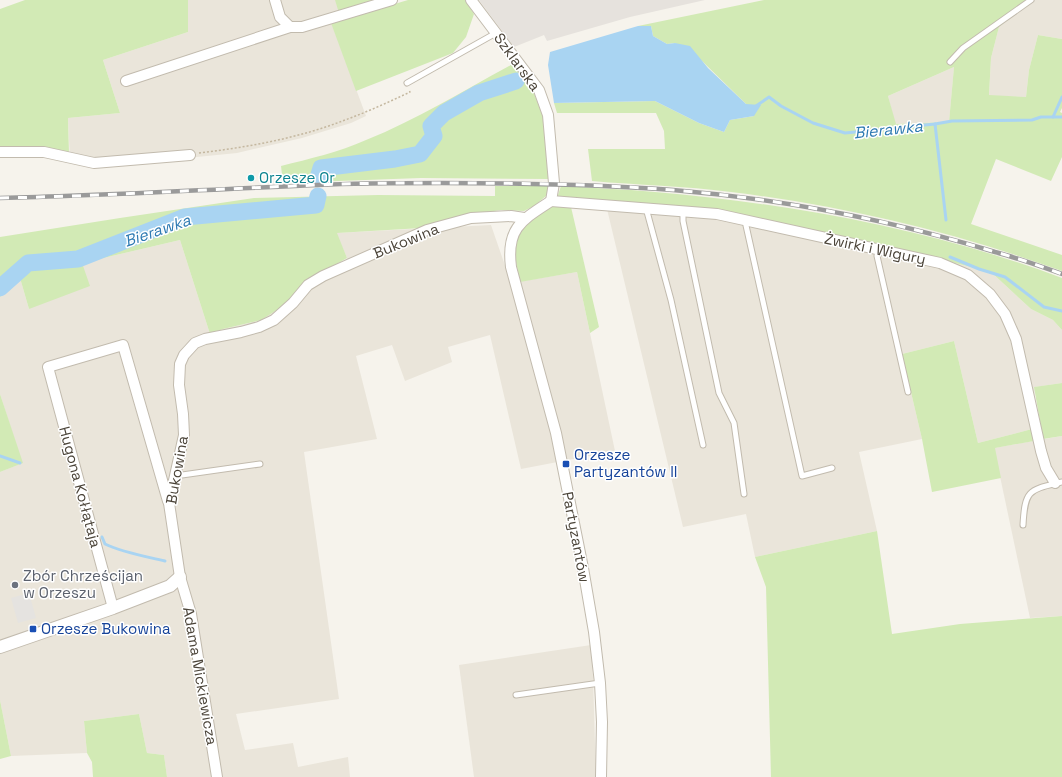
<svg xmlns="http://www.w3.org/2000/svg" width="1062" height="777" viewBox="0 0 1062 777" font-family="'Space Grotesk',sans-serif">
	<rect width="100%" height="100%" fill="#f6f3ec"/>
	<g fill="#eae5da">
		<path d="M 188,0 L 380,0 L 329,16 L 366,116 L 351,123 L 302,138 L 237,153 L 96,167 L 70,161 L 68,118 L 120,113 L 103,60 L 188,32 Z"/>
		<path d="M 1032,0 L 1062,0 L 1062,39 L 1038,35 L 1029,70 L 1026,97 L 989,96 L 991,58 L 999,27 Z"/>
		<path d="M 954,67 L 949,122 L 895,124 L 888,96 Z"/>
		<path d="M 607,209 L 725,213 L 939,259 L 991,272 L 1031,309 L 1053,320 L 1062,330 L 1062,383 L 1035,387 L 1032,429 L 978,443 L 954,341 L 902,354 L 922,439 L 859,452 L 877,531 L 755,557 L 746,514 L 683,527 Z"/>
		<path d="M 491,225 L 511,283 L 577,272 L 615,451 L 521,469 L 490,335 L 448,347 L 452,362 L 405,381 L 392,345 L 356,356 L 377,439 L 304,452 L 339,699 L 236,714 L 245,750 L 293,743 L 298,767 L 348,757 L 350,777 L 167,777 L 164,755 L 147,753 L 139,714 L 84,721 L 87,753 L 11,756 L 0,700 L 0,472 L 22,463 L 0,394 L 0,297 L 20,278 L 29,309 L 82,263 L 180,240 L 210,334 L 223,329 L 261,320 L 307,281 L 335,276 L 347,258 L 336,233 Z"/>
		<path d="M 1062,436 L 1062,616 L 1030,618 L 994,448 Z"/>
		<path d="M 591,645 L 593,678 L 596,777 L 474,777 L 459,665 Z"/>
	</g>
	<path fill="#e6e2dd" d="M 479,0 L 705,0 L 630,17 L 547,41 L 544,35 L 514,47 Z"/>
	<g fill="#d2eab5" fill-rule="evenodd">
		<path d="M 25,0 L 188,0 L 188,32 L 103,60 L 120,113 L 68,118 L 69,153 L 0,148 L 0,9 Z"/>
		<path d="M 335,0 L 380,0 L 339,13 Z"/>
		<path d="M 408,0 L 465,0 L 474,14 L 466,37 L 453,53 L 356,91 L 331,23 Z"/>
		<path d="M 764,0 L 1032,0 L 999,27 L 991,58 L 989,95 L 1026,97 L 1029,70 L 1038,35 L 1062,39 L 1062,108 L 1060,112 L 1062,113 L 1062,157 L 1051,181 L 996,159 L 971,224 L 1062,255 L 1062,271 C 954,232 845,206 731,192 C 685,186 638,185 592,181 L 588,149 L 665,149 L 664,131 L 656,113 L 557,113 L 554,103 L 655,101 L 699,123 L 724,132 L 730,120 L 754,116 L 746,104 L 702,61 L 675,43 L 667,44 L 653,36 L 651,26 L 638,26 ZM 954,67 L 949,122 L 896,124 L 888,96 Z"/>
		<path d="M 513,64 L 534,93 L 543,117 L 549,179 L 421,178 L 283,183 L 281,166 C 309,159 339,152 366,140 C 417,120 464,90 513,64 Z"/>
		<path d="M 495,186 L 550,186 L 546,196 L 534,206 L 524,211 L 501,210 L 466,215 L 422,228 L 337,233 L 347,258 L 307,281 L 280,308 L 261,320 L 223,329 L 210,334 L 180,240 L 82,263 L 90,286 L 29,309 L 20,278 L 0,297 L 0,237 L 120,218 L 254,198 L 378,195 L 495,196 Z"/>
		<path d="M 561,186 C 592,188 623,189 655,192 C 793,204 931,229 1062,278 L 1062,330 L 1053,320 L 1031,309 L 991,272 L 939,259 L 725,213 L 557,198 Z"/>
		<path d="M 553,206 L 571,207 L 599,327 L 590,333 L 577,272 L 520,282 L 515,257 L 517,239 L 527,223 Z"/>
		<path d="M 954,341 L 978,443 L 1032,429 L 1034,441 L 995,448 L 1001,478 L 932,492 L 922,439 L 902,354 Z"/>
		<path d="M 1062,383 L 1062,436 L 1043,439 L 1034,387 Z"/>
		<path d="M 0,394 L 23,463 L 0,472 Z"/>
		<path d="M 877,531 L 892,634 L 960,624 L 1062,616 L 1062,777 L 771,777 L 766,587 L 755,557 Z"/>
		<path d="M 0,700 L 11,756 L 0,759 Z"/>
		<path d="M 139,714 L 147,753 L 164,755 L 167,777 L 93,777 L 92,762 L 87,753 L 84,721 Z"/>
	</g>
	<path fill="#e5e3e0" d="M 29,593 L 36,618 L 18,623 L 11,598 Z"/>
	<path fill="#a9d4f2" d="M 638,26 L 651,26 L 653,36 L 667,44 L 675,43 L 690,46 L 708,68 L 746,104 L 761,105 L 754,116 L 730,120 L 724,132 L 699,123 L 655,101 L 554,103 L 548,65 L 550,52 Z"/>
	<g fill="none" stroke-linecap="round" stroke-linejoin="round">
		<g stroke="#a9d4f2" stroke-width="3">
			<path d="M 756,106 L 769,97 L 781,106 L 813,123 L 845,133 L 935,124 L 946,220"/>
			<path d="M 1053,117 L 1062,97"/>
			<path d="M 935,124 L 952,121 L 1032,120 L 1041,117 L 1062,117"/>
			<path d="M 950,257 L 979,269 L 1005,277 L 1044,307 L 1062,311"/>
			<path d="M 0,456 L 20,463"/>
			<path d="M 102,537 L 105,544 C 124,553 144,556 165,561"/>
		</g>
		<g stroke="#a9d4f2" stroke-width="17">
			<path d="M 318,178 L 321,168 L 395,159 L 420,154 L 434,136 L 431,126 L 444,113 L 479,93 L 516,81"/>
			<path d="M 0,288 L 28,263 L 78,259 L 185,217 L 316,205 L 318,196"/>
		</g>
		<defs>
			<g id="service">
				<path d="M 950,62 L 963,48 L 1031,0"/>
				<path d="M 407,83 L 496,33"/>
				<path d="M 646,208 L 671,300 L 703,445"/>
				<path d="M 683,211 L 683,221 L 719,393 L 734,423 L 744,494"/>
				<path d="M 745,221 L 802,476 L 832,468"/>
				<path d="M 878,250 L 877,256 L 908,392"/>
				<path d="M 175,476 L 260,464"/>
				<path d="M 1023,525 C 1025,489 1029,490 1062,482"/>
				<path d="M 516,695 L 600,683"/>
			</g>
			<g id="minor">
				<path d="M 275,0 L 280,17 L 290,27 L 302,27 L 392,0"/>
				<path d="M 471,0 L 539,90 L 548,115 L 554,183 L 551,201"/>
				<path d="M 126,81 L 290,27"/>
				<path d="M 0,152 L 44,152 L 94,163 L 190,155"/>
				<path d="M 551,201 L 717,214 L 940,263 L 968,275 L 990,294 L 1005,314 L 1016,339 L 1041,451 L 1046,468 L 1055,483"/>
				<path d="M 551,201 C 522,220 506,228 511,267 L 556,433 L 583,568 L 594,632 L 600,683 L 602,722 L 601,777"/>
				<path d="M 113,608 L 48,367 L 123,345 L 168,501"/>
				<path d="M 217,777 L 191,614 L 180,577 L 169,503 L 184,435 L 183,414 L 179,385 L 180,364 L 184,355 L 195,343 L 205,339 L 241,332 L 259,327 L 274,320 L 293,303 L 308,285 L 323,276 L 427,230 L 471,218 L 511,216 L 524,218"/>
			</g>
			<path id="tertiary" d="M 0,647 L 113,608 L 170,586 L 180,577"/>
		</defs>
		<use href="#service" stroke="#c2bbae" stroke-width="7"/>
		<use href="#minor" stroke="#c2bbae" stroke-width="12"/>
		<use href="#tertiary" stroke="#c2bbae" stroke-width="14"/>
		<path stroke="#c4b79f" stroke-width="1.5" stroke-dasharray="2 2" stroke-linecap="butt" d="M 199,153 C 249,147 299,138 345,120 C 367,112 389,102 410,92 L 409,90"/>
		<use href="#service" stroke="#fff" stroke-width="5"/>
		<use href="#minor" stroke="#fff" stroke-width="10"/>
		<use href="#tertiary" stroke="#fff" stroke-width="12"/>
		<defs>
			<path id="rail" d="M 0,198 C 106,196 212,189 318,185 C 359,183 400,183 442,183 C 519,183 596,184 673,190 C 782,199 891,220 995,252 C 1018,258 1040,266 1062,274"/>
		</defs>
		<use href="#rail" stroke="#9a9a9a" stroke-width="4.5"/>
		<use href="#rail" stroke="#fff" stroke-width="3" stroke-dasharray="9" stroke-linecap="butt"/>
	</g>
	<circle fill="#0f9aa8" stroke="#fff" stroke-width="1.5" cx="251" cy="178" r="4"/>
	<g fill="#1a4fb4" stroke="#fff" stroke-width="1.5">
		<rect x="562" y="460" width="8" height="8" rx="2"/>
		<rect x="29" y="625" width="8" height="8" rx="2"/>
	</g>
	<circle fill="#6b7280" stroke="#fff" stroke-width="1.5" cx="15" cy="585" r="4"/>
	<g text-anchor="middle" stroke-width="3" stroke-linejoin="round" paint-order="stroke">
		<g font-size="15" fill="#4b4439" stroke="#fff">
			<text transform="translate(517 62) rotate(54)" y="5">Szklarska</text>
			<text transform="translate(406 241) rotate(-22)" y="5">Bukowina</text>
			<text transform="translate(875 249) rotate(12)" y="5">Żwirki i Wigury</text>
			<text transform="translate(177 470) rotate(-80)" y="5">Bukowina</text>
			<text transform="translate(80 487) rotate(75)" y="5">Hugona Kołłątaja</text>
			<text transform="translate(576 537) rotate(79)" y="5">Partyzantów</text>
			<text transform="translate(200 676) rotate(80)" y="5">Adama Mickiewicza</text>
		</g>
		<g font-size="15" fill="#0d838f" stroke="#fff" text-anchor="start">
			<text x="259" y="183">Orzesze Or</text>
		</g>
		<g font-size="15" fill="#164399" stroke="#fff" text-anchor="start">
			<text x="574" y="460">Orzesze<tspan x="574" dy="17">Partyzantów II</tspan></text>
			<text x="41" y="634">Orzesze Bukowina</text>
		</g>
		<g font-size="15" fill="#5b616d" stroke="#fff" text-anchor="start">
			<text x="23" y="581">Zbór Chrześcijan<tspan x="23" dy="17">w Orzeszu</tspan></text>
		</g>
		<g font-size="16" font-style="italic" fill="#2e7ab2" stroke="#fff">
			<text transform="translate(888 129) rotate(-6)" y="6">Bierawka</text>
			<text transform="translate(157 230) rotate(-19)" y="6">Bierawka</text>
		</g>
	</g>
</svg>
